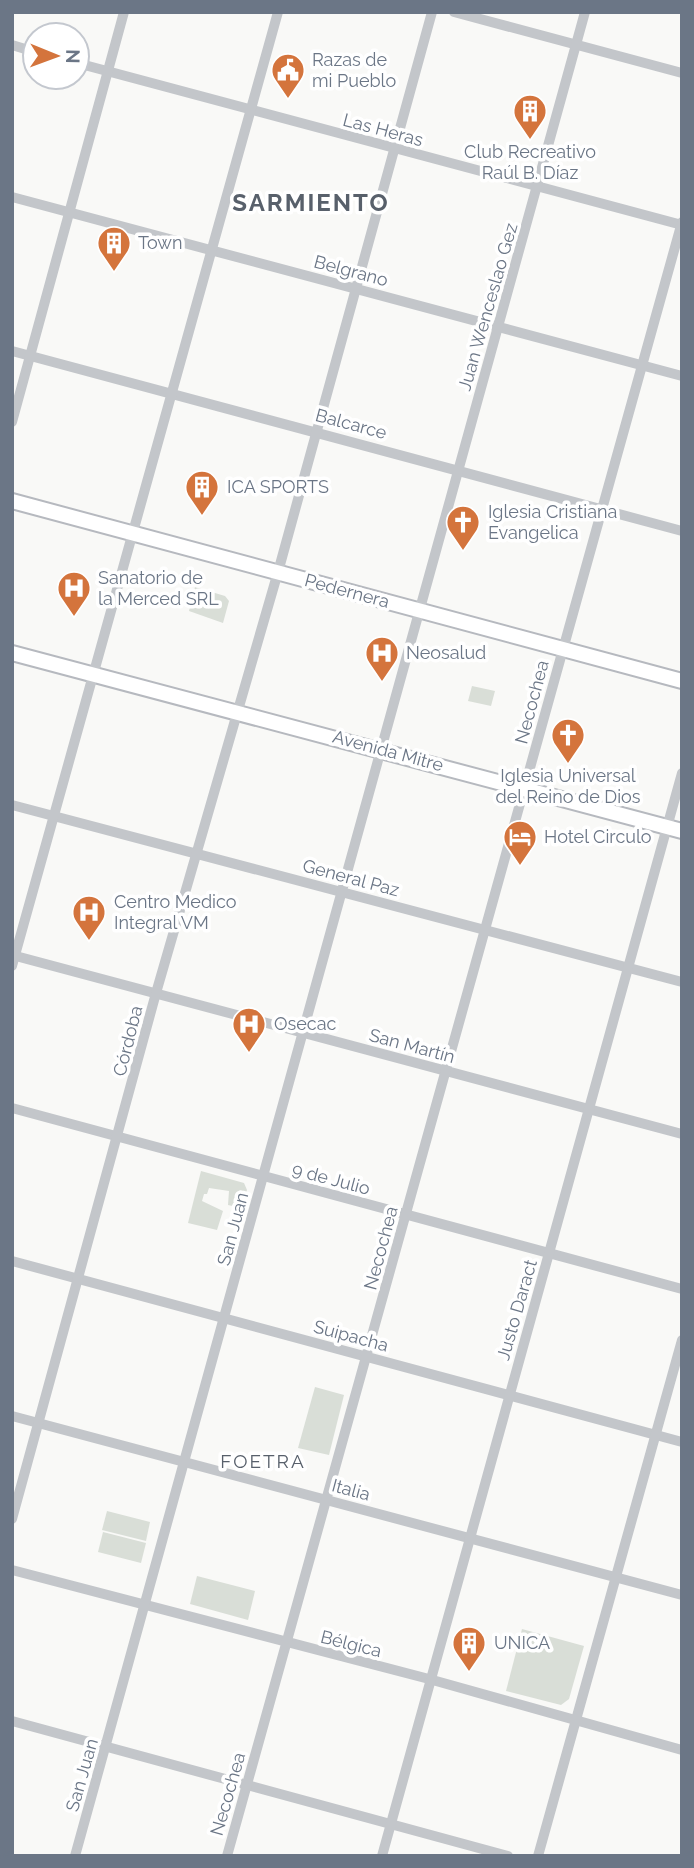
<svg xmlns="http://www.w3.org/2000/svg" width="694" height="1868" viewBox="0 0 694 1868" font-family="Raleway,sans-serif">
	<rect width="100%" height="100%" fill="#f9f9f7"/>
	<g fill="#d9ded7">
		<path d="M 195,587 L 225,596 L 229,601 L 223,623 L 189,611 Z"/>
		<path d="M 472,686 L 495,691 L 491,706 L 468,701 Z"/>
		<path d="M 201,1171 L 244,1183 L 247,1190 L 242,1208 L 228,1205 L 229,1191 L 209,1188 L 207,1194 L 204,1194 L 202,1201 L 223,1211 L 217,1230 L 188,1223 Z"/>
		<path d="M 315,1387 L 344,1395 L 329,1455 L 298,1448 Z"/>
		<path d="M 107,1511 L 150,1522 L 146,1541 L 102,1530 Z"/>
		<path d="M 103,1532 L 146,1543 L 141,1563 L 98,1552 Z"/>
		<path d="M 197,1576 L 255,1591 L 248,1620 L 190,1604 Z"/>
		<path d="M 522,1629 L 584,1646 L 569,1699 L 561,1705 L 506,1691 Z"/>
	</g>
	<g fill="none" stroke-linecap="round" stroke-linejoin="round">
		<defs>
			<g id="secondary">
				<path d="M 12,501 L 682,681"/>
				<path d="M 12,653 L 682,831"/>
			</g>
		</defs>
		<use href="#secondary" stroke="#b6b9bf" stroke-width="18"/>
		<g stroke="#c3c6ca" stroke-width="10">
			<path d="M 454,12 L 682,73"/>
			<path d="M 12,45 L 35,52"/>
			<path d="M 77,63 L 682,225"/>
			<path d="M 12,197 L 682,376"/>
			<path d="M 12,351 L 682,531"/>
			<path d="M 12,422 L 124,12"/>
			<path d="M 12,805 L 682,982"/>
			<path d="M 12,955 L 682,1134"/>
			<path d="M 12,966 L 278,12"/>
			<path d="M 12,1108 L 682,1289"/>
			<path d="M 12,1261 L 682,1442"/>
			<path d="M 12,1416 L 682,1595"/>
			<path d="M 12,1519 L 156,993 L 278,572 L 432,12"/>
			<path d="M 12,1570 L 429,1679 L 682,1750"/>
			<path d="M 12,1721 L 508,1856"/>
			<path d="M 75,1856 L 585,12"/>
			<path d="M 227,1856 L 682,222"/>
			<path d="M 382,1856 L 682,773"/>
			<path d="M 538,1856 L 682,1340"/>
		</g>
		<use href="#secondary" stroke="#fff" stroke-width="14"/>
	</g>
	<defs>
		<symbol id="civic-pin" viewBox="-11 -11 22 30"><path d="M0 17L-7.5 6A9.5 9.5 0 1 1 7.5 6Z" fill="#d4743c" stroke="#fff"/><path d="M-.6-6.5H3V-4.5H.6V-3L4-1V1h2V6H-6V1h2V-1L-.6-3ZM-1.2 2.5V6h2.4V2.5Z" fill="#fff"/></symbol>
		<symbol id="building-pin" viewBox="-11 -11 22 30"><path d="M0 17L-7.5 6A9.5 9.5 0 1 1 7.5 6Z" fill="#d4743c" stroke="#fff"/><path d="M-4-6H4V6H1V3H-1V6H-4ZM-2.5-4.3h1.7v1.8h-1.7ZM.8-4.3h1.7v1.8H.8ZM-2.5-1h1.7V.8h-1.7ZM.8-1h1.7V.8H.8Z" fill="#fff"/></symbol>
		<symbol id="church-pin" viewBox="-11 -11 22 30"><path d="M0 17L-7.5 6A9.5 9.5 0 1 1 7.5 6Z" fill="#d4743c" stroke="#fff"/><path d="M-1.2-6h2.4v3.5h3.3v2.4h-3.3V6h-2.4V-.1h-3.3v-2.4h3.3Z" fill="#fff"/></symbol>
		<symbol id="hospital-pin" viewBox="-11 -11 22 30"><path d="M0 17L-7.5 6A9.5 9.5 0 1 1 7.5 6Z" fill="#d4743c" stroke="#fff"/><path d="M-5-5h3v3.5h4V-5h3V5h-3V1.5h-4V5h-3Z" fill="#fff"/></symbol>
		<symbol id="hotel-pin" viewBox="-11 -11 22 30"><path d="M0 17L-7.5 6A9.5 9.5 0 1 1 7.5 6Z" fill="#d4743c" stroke="#fff"/><path d="M-6-4.5h1.5V1H6V5H4.5V3h-9V5H-6ZM-4 0a1.8 1.8 0 1 1 3.6 0ZM.5 0V-2.5h3Q6-2.5 6 0Z" fill="#fff"/></symbol>
	</defs>
	<g fill-rule="evenodd">
		<use href="#civic-pin" x="269" y="51" width="38" height="52"/>
		<use href="#building-pin" x="511" y="92" width="38" height="52"/>
		<use href="#building-pin" x="95" y="224" width="38" height="52"/>
		<use href="#building-pin" x="183" y="468" width="38" height="52"/>
		<use href="#church-pin" x="444" y="503" width="38" height="52"/>
		<use href="#hospital-pin" x="55" y="569" width="38" height="52"/>
		<use href="#hospital-pin" x="363" y="634" width="38" height="52"/>
		<use href="#church-pin" x="549" y="716" width="38" height="52"/>
		<use href="#hotel-pin" x="501" y="818" width="38" height="52"/>
		<use href="#hospital-pin" x="70" y="893" width="38" height="52"/>
		<use href="#hospital-pin" x="230" y="1005" width="38" height="52"/>
		<use href="#building-pin" x="450" y="1624" width="38" height="52"/>
	</g>
	<g text-anchor="middle" stroke-width="7" stroke-linejoin="round" paint-order="stroke">
		<g font-size="18" fill="#6b7686" stroke="#fff" text-anchor="start">
			<text x="312" y="66">Razas de<tspan x="312" dy="21">mi Pueblo</tspan></text>
			<text x="530" y="158" text-anchor="middle">Club Recreativo<tspan x="530" dy="21">Raúl B. Díaz</tspan></text>
			<text x="138" y="249">Town</text>
			<text x="227" y="493">ICA SPORTS</text>
			<text x="488" y="518">Iglesia Cristiana<tspan x="488" dy="21">Evangelica</tspan></text>
			<text x="98" y="584">Sanatorio de<tspan x="98" dy="21">la Merced SRL</tspan></text>
			<text x="406" y="659">Neosalud</text>
			<text x="568" y="782" text-anchor="middle">Iglesia Universal<tspan x="568" dy="21">del Reino de Dios</tspan></text>
			<text x="544" y="843">Hotel Circulo</text>
			<text x="114" y="908">Centro Medico<tspan x="114" dy="21">Integral VM</tspan></text>
			<text x="274" y="1030">Osecac</text>
			<text x="494" y="1649">UNICA</text>
		</g>
		<g font-size="18" fill="#6b7686" stroke="#fff">
			<text transform="translate(383 130) rotate(15)" y="6">Las Heras</text>
			<text transform="translate(351 271) rotate(15)" y="6">Belgrano</text>
			<text transform="translate(488 307) rotate(-74)" y="6">Juan Wenceslao Gez</text>
			<text transform="translate(351 424) rotate(15)" y="6">Balcarce</text>
			<text transform="translate(347 591) rotate(15)" y="6">Pedernera</text>
			<text transform="translate(532 702) rotate(-75)" y="6">Necochea</text>
			<text transform="translate(388 751) rotate(15)" y="6">Avenida Mitre</text>
			<text transform="translate(351 878) rotate(15)" y="6">General Paz</text>
			<text transform="translate(128 1041) rotate(-76)" y="6">Córdoba</text>
			<text transform="translate(412 1046) rotate(15)" y="6">San Martín</text>
			<text transform="translate(331 1179) rotate(15)" y="6">9 de Julio</text>
			<text transform="translate(233 1229) rotate(-75)" y="6">San Juan</text>
			<text transform="translate(381 1248) rotate(-75)" y="6">Necochea</text>
			<text transform="translate(517 1310) rotate(-74)" y="6">Justo Daract</text>
			<text transform="translate(351 1336) rotate(15)" y="6">Suipacha</text>
			<text transform="translate(351 1490) rotate(15)" y="6">Italia</text>
			<text transform="translate(351 1644) rotate(14)" y="6">Bélgica</text>
			<text transform="translate(82 1775) rotate(-74)" y="6">San Juan</text>
			<text transform="translate(228 1794) rotate(-74)" y="6">Necochea</text>
		</g>
		<g font-size="19" letter-spacing="2" fill="#58606b" stroke="#fff">
			<text x="263" y="1468">FOETRA</text>
		</g>
		<g font-size="24" font-weight="bold" letter-spacing="2" fill="#58606b" stroke="#fff">
			<text x="311" y="211">SARMIENTO</text>
		</g>
	</g>
	<rect width="694" height="1868" fill="none" stroke="#6b7686" stroke-width="28"/>
	<g transform="translate(56 56) rotate(91)"><circle r="33" fill="#ffffff" stroke="#c4c8cf" stroke-width="2"/>
	<path d="M0-5L12 26L0 18L-12 26Z" fill="#d4743c"/>
	<text y="-10" font-size="19" font-weight="bold" text-anchor="middle" fill="#6b7686">N</text>
	</g>
</svg>
